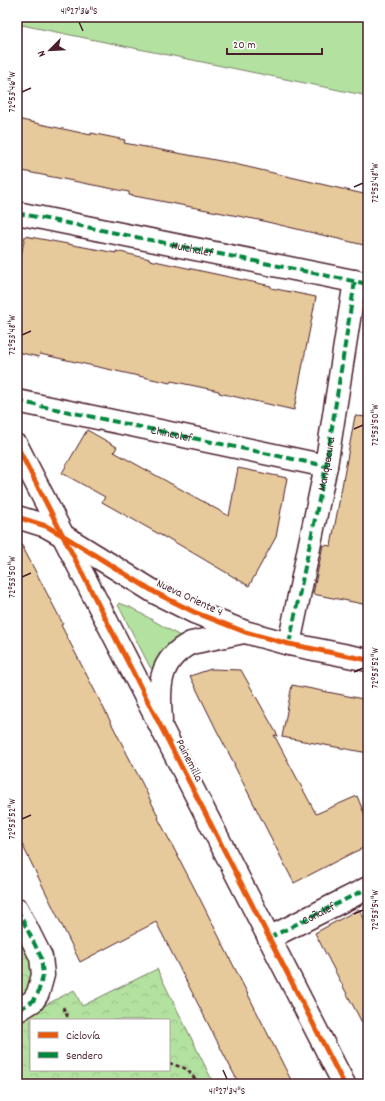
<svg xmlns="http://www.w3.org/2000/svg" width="385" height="1101" viewBox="0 0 385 1101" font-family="Dekko,sans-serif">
	<defs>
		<pattern id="forest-crowns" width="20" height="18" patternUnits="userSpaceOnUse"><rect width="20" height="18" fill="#b2e1a0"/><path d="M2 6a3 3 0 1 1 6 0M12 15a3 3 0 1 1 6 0" fill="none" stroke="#9bc18a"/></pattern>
	</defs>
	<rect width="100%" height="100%" fill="#fff"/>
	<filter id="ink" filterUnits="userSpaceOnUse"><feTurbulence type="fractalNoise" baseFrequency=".025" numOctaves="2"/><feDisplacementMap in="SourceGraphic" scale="8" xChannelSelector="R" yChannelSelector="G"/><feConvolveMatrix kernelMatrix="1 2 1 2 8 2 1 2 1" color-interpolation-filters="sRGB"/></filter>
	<g filter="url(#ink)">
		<g fill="#b2e1a0" stroke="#7e8066">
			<path d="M 17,17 L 368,17 L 368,96 L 17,24 Z"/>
			<path d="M 119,603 L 130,607 L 180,636 L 180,640 L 152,669 L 150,667 L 118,605 Z"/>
		</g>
		<g fill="url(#forest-crowns)" stroke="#7e8066" fill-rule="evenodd">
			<path d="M 22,945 L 32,962 L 34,972 L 25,996 L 17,1000 L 17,947 Z"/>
			<path d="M 157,969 L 214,1084 L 17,1084 L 17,1020 L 74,990 L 82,1006 ZM 31,1020 L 169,1020 L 169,1070 L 31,1070 Z"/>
		</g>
		<g fill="#e7ca9b" stroke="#4a1f2b">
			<path d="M 17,119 L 91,135 L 91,133 L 125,140 L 124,143 L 226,162 L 368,195 L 368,246 L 259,220 L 129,195 L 129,192 L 17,170 Z"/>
			<path d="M 25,236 L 116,253 L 116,251 L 150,259 L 150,260 L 271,286 L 271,288 L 316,297 L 294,410 L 219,393 L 219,391 L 171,381 L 170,383 L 40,354 L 39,357 L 17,352 L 17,275 Z"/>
			<path d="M 355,416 L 368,417 L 368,605 L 313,594 L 323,545 L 331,546 Z"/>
			<path d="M 87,430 L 117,447 L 114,452 L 229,516 L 238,468 L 287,478 L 276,537 L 249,586 L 166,537 L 166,538 L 102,502 L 105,497 L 62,473 Z"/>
			<path d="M 17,536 L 63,624 L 61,625 L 141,781 L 159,818 L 158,818 L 200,899 L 293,1084 L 239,1084 L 156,922 L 80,962 L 17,834 Z"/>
			<path d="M 211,669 L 241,670 L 278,736 L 274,735 L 316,814 L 357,796 L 368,823 L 368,846 L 352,853 L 294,883 L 234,765 L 235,765 L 217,731 L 190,676 Z"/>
			<path d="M 292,685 L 368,700 L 368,753 L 282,737 Z"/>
			<path d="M 359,909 L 368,926 L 368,1034 L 315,933 Z"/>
		</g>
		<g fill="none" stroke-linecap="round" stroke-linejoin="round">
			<defs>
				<g id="minor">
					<path id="s1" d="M 17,213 L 368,284"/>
					<path id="s2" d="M 17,401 L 326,466"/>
					<path d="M 17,446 L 344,1084"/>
					<path d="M 17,517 L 46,526 L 62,535 L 156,593 L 194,612 L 245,632 L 289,644 L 368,660"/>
					<path id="s3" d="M 289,644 L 326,466 L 355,281"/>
					<path d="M 161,721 C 159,688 157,660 191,643 L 244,632"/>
					<path d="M 17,909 L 41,957 L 43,975 L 38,993 L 33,1001 L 17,1011"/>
					<path id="s4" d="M 269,938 L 368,888"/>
				</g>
			</defs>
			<use href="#minor" stroke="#4a1f2b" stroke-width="25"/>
			<g stroke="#4a1f2b" stroke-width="2.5" stroke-dasharray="4 3" stroke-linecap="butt">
				<path d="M 63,1007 L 69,1020"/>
				<path d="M 169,1063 L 187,1069 L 199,1084"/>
			</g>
			<use href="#minor" stroke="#fff" stroke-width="22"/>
			<g stroke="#00873e" stroke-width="4" stroke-dasharray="8 4" stroke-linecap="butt">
				<path d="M 17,213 L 368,284"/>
				<path d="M 17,401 L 326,466"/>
				<path d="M 289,644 L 326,466 L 355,281"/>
				<path d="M 17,909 L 41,957 L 43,975 L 38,993 L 33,1001 L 17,1011"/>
				<path d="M 269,938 L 368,888"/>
			</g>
			<defs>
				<g id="cycleway">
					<path d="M 17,446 L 344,1084"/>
					<path d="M 17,517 L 46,526 L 62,535 L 156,593 L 194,612 L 245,632 L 289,644 L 368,660"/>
				</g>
			</defs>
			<use href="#cycleway" stroke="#fff" stroke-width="8"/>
			<use href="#cycleway" stroke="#e8590c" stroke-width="5"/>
		</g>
	</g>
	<path fill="none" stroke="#4a1f2b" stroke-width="1.5" d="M 79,22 L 83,31M 22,92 L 31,88M 354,187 L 363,183M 22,335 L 31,331M 354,429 L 363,425M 22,577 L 31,573M 354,672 L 363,668M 22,819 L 31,815M 354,914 L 363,910M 223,1070 L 227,1079"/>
	<g text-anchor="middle" stroke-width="4" stroke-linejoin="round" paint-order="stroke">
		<g font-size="12" fill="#4a1f2b" stroke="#fff">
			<text dy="4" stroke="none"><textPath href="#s1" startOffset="179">Huichalef</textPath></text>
			<text dy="4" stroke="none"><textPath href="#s2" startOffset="158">Chincolef</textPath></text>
			<text dy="4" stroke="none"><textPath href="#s3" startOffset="184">Manquecura</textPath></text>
			<text transform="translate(190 597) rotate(25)" y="4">Nueva Oriente 4</text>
			<text transform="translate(190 760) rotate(63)" y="4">Painemilla</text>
			<text dy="4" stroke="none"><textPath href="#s4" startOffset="55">Coñalef</textPath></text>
		</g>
	</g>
	<rect width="385" height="1101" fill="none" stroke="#fff" stroke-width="44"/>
	<rect x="30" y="1019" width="140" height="52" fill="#ffffff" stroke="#b7a5aa"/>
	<rect x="38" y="1032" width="20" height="6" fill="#e8590c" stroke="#b7a5aa"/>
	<text x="66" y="1039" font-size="12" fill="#4a1f2b">Ciclovía</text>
	<rect x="38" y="1052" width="20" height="6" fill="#00873e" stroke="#b7a5aa"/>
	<text x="66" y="1059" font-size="12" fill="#4a1f2b">Sendero</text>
	<g transform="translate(50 50) rotate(246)" stroke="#ffffff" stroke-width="3" paint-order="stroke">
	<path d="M0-3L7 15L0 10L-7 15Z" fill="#4a1f2b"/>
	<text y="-6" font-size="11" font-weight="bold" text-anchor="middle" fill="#4a1f2b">N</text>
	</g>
	<path d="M227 48v6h95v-6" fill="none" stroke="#4a1f2b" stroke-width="2"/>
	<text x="233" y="48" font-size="12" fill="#4a1f2b" stroke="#ffffff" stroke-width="3" paint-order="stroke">20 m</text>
	<rect x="22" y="22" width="341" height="1057" fill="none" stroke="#4a1f2b" stroke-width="1.5"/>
	<g font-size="10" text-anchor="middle" fill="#4a1f2b">
		<text x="79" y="14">41°27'36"S</text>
		<text transform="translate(11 92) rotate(-90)" y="4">72°53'46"W</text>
		<text transform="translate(374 183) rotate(-90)" y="4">72°53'48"W</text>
		<text transform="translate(11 335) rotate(-90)" y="4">72°53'48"W</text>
		<text transform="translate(374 425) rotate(-90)" y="4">72°53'50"W</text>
		<text transform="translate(11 577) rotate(-90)" y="4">72°53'50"W</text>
		<text transform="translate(374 668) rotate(-90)" y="4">72°53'52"W</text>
		<text transform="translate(11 819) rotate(-90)" y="4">72°53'52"W</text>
		<text transform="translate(374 910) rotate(-90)" y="4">72°53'54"W</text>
		<text x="227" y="1094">41°27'34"S</text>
	</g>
</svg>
